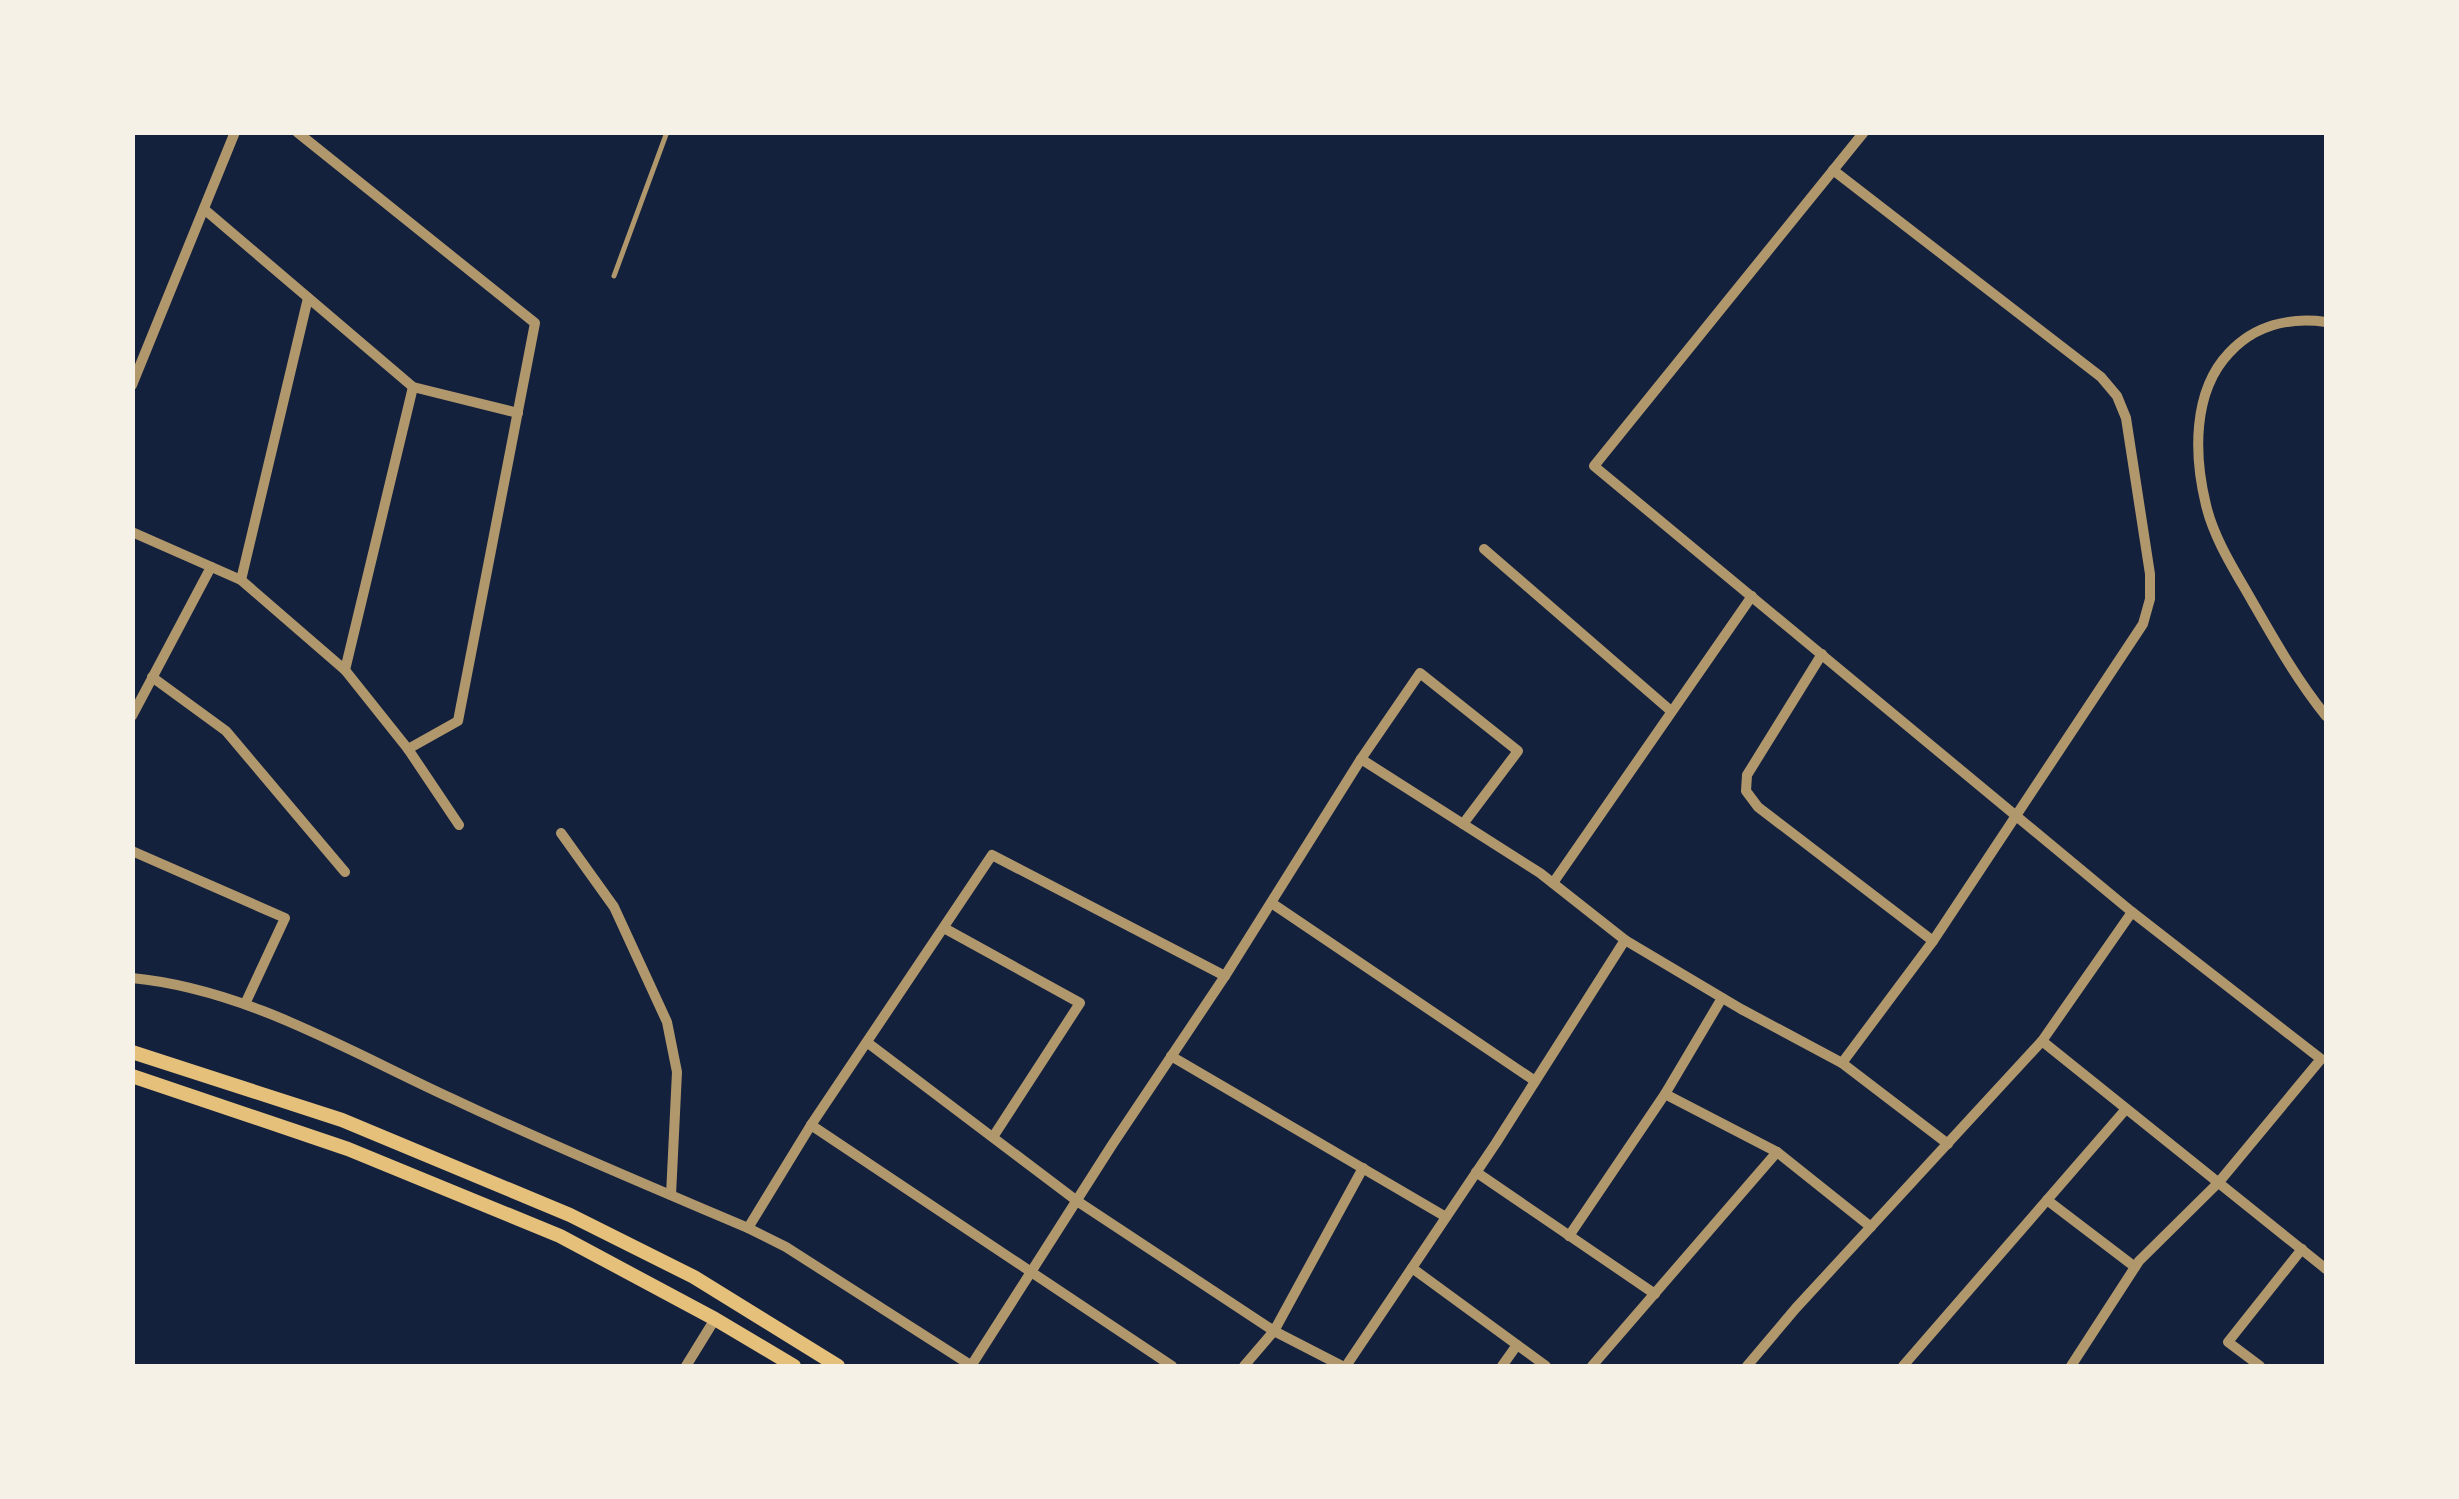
<svg xmlns="http://www.w3.org/2000/svg" width="2459" height="1499" viewBox="0 0 2459 1499" font-family="'Roboto Condensed',sans-serif">
	<rect width="100%" height="100%" fill="#14213d"/>
	<g fill="none" stroke-linecap="round" stroke-linejoin="round">
		<path stroke="#b1986c" stroke-width="5" d="M 614,276 L 667,132"/>
		<g stroke="#b1986c" stroke-width="10">
			<path d="M 297,132 L 535,323 L 458,721 L 408,749"/>
			<path d="M 1864,132 L 1594,466 L 2132,912 L 2042,1041 L 2326,1269"/>
			<path d="M 1833,170 L 2101,377 L 2117,396 L 2126,418 L 2150,574 L 2150,599 L 2143,624 L 1933,941 L 1842,1063"/>
			<path d="M 204,209 L 413,387 L 518,413"/>
			<path d="M 2326,322 C 2290,317 2255,325 2229,353 C 2192,392 2194,456 2206,505 C 2214,539 2235,571 2252,601 C 2275,641 2297,680 2326,716"/>
			<path d="M 132,385 L 235,132"/>
			<path d="M 132,532 L 241,580 L 345,670 L 408,749 L 459,825"/>
			<path d="M 1484,549 L 1671,711"/>
			<path d="M 241,580 L 308,298"/>
			<path d="M 1822,654 L 1747,775 L 1746,791 L 1758,807 L 1933,941"/>
			<path d="M 345,670 L 413,387"/>
			<path d="M 152,677 L 226,731 L 345,872"/>
			<path d="M 132,716 L 211,567"/>
			<path d="M 1361,759 L 1420,673 L 1518,751 L 1463,824"/>
			<path d="M 561,833 L 614,907 L 667,1022 L 677,1072 L 671,1195"/>
			<path d="M 132,851 L 285,918 L 245,1004"/>
			<path d="M 1553,883 L 1752,596"/>
			<path d="M 1273,904 L 1535,1081"/>
			<path d="M 944,928 L 1080,1003 L 993,1137"/>
			<path d="M 1625,940 L 1741,1009 L 1842,1063 L 1948,1144"/>
			<path d="M 132,978 C 247,989 350,1052 453,1099 C 550,1145 649,1186 748,1228 L 786,1247 L 972,1366"/>
			<path d="M 1722,998 L 1665,1094 L 1777,1152"/>
			<path d="M 868,1043 L 1077,1201 L 1274,1331 L 1363,1168"/>
			<path d="M 1171,1056 L 1446,1217"/>
			<path d="M 811,1125 L 1172,1366"/>
			<path d="M 1476,1172 L 1655,1294"/>
			<path d="M 2047,1200 L 2135,1267"/>
			<path d="M 748,1228 L 811,1125 L 992,855 L 1225,976 L 1361,759 L 1540,873 L 1625,940 L 1496,1143 L 1346,1366"/>
			<path d="M 1569,1236 L 1665,1094"/>
			<path d="M 1412,1268 L 1546,1366"/>
			<path d="M 686,1366 L 715,1319"/>
			<path d="M 971,1366 L 1112,1145 L 1225,976"/>
			<path d="M 1244,1366 L 1274,1331 L 1342,1366"/>
			<path d="M 1502,1366 L 1517,1345"/>
			<path d="M 1592,1366 L 1777,1152 L 1871,1227"/>
			<path d="M 1747,1366 L 1796,1308 L 2042,1041"/>
			<path d="M 1903,1366 L 2126,1109"/>
			<path d="M 2071,1366 L 2139,1261 L 2219,1182 L 2321,1059 L 2132,912"/>
			<path d="M 2260,1366 L 2228,1342 L 2302,1249"/>
		</g>
		<g stroke="#e5c07b" stroke-width="14">
			<path d="M 132,1052 L 342,1120 L 570,1215 L 694,1277 L 838,1366"/>
			<path d="M 132,1076 L 348,1149 L 560,1236 L 715,1319 L 794,1366"/>
		</g>
	</g>
	<rect width="2459" height="1499" fill="none" stroke="#f6f1e7" stroke-width="270"/>
</svg>
